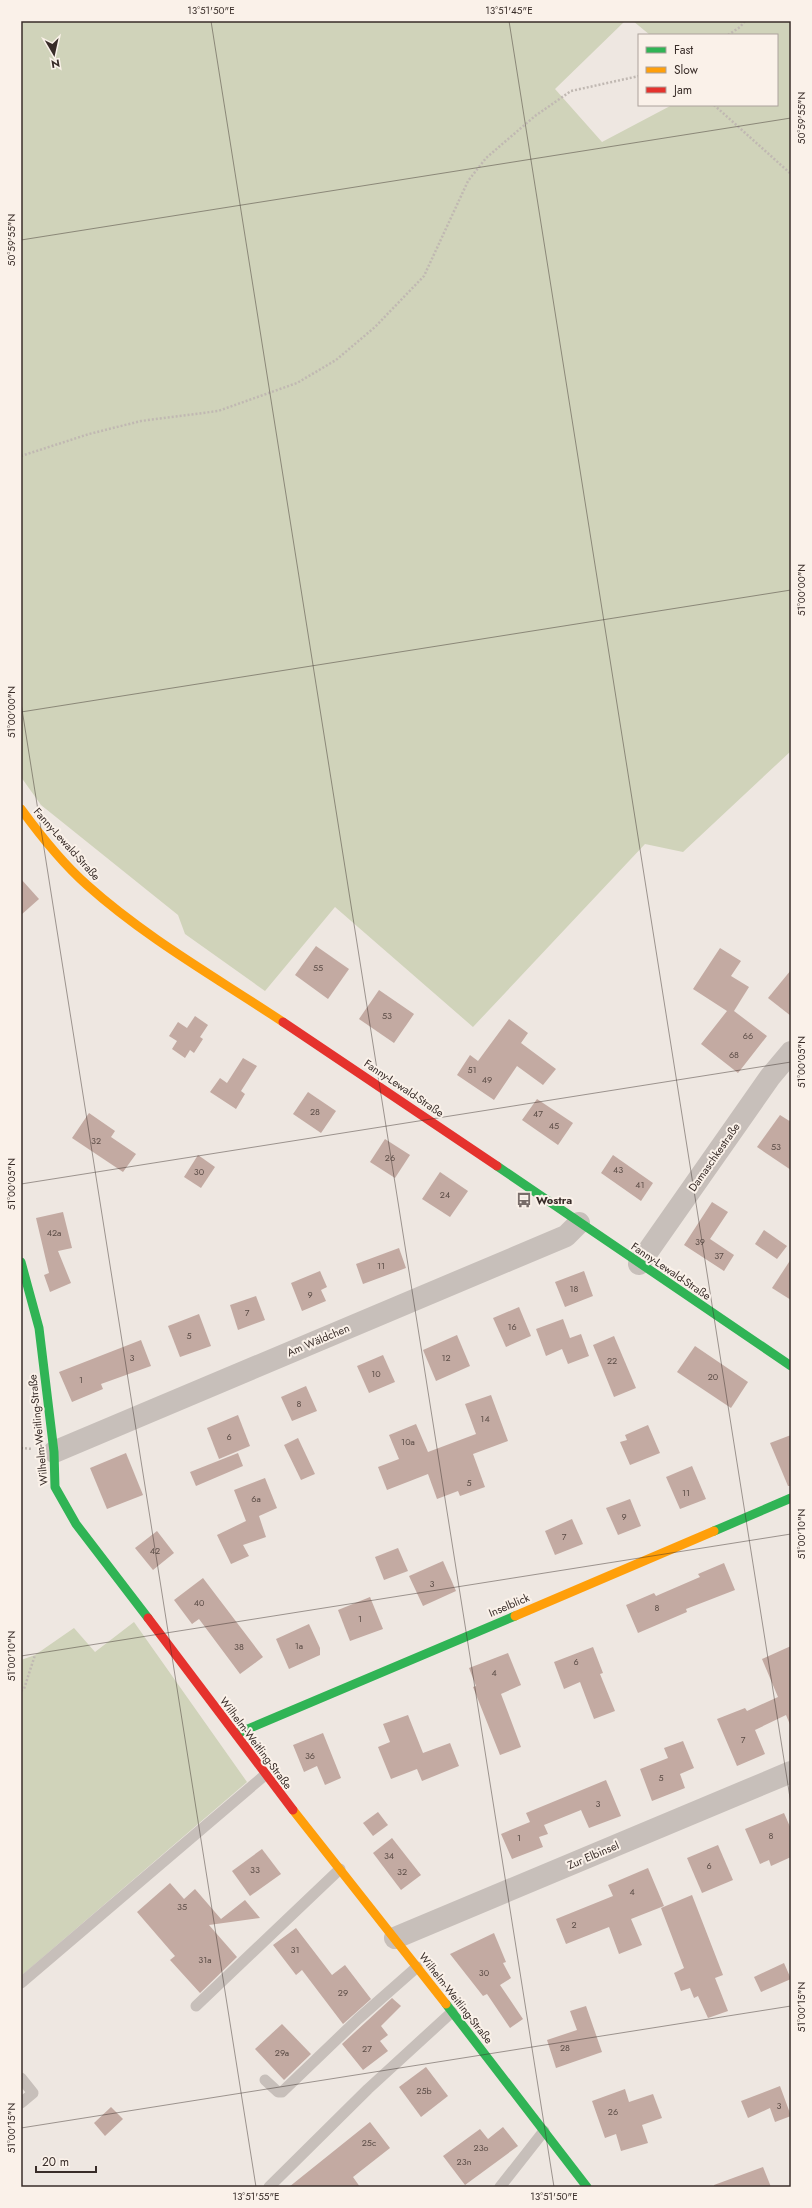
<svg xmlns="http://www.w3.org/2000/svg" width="812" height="2208" viewBox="0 0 812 2208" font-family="Jost,sans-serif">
	<rect width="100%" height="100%" fill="#eee7e1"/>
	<g fill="#d0d3ba">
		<path d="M 21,21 L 625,21 L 555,89 L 602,142 L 672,105 L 777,105 L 777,35 L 650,35 L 633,21 L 791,21 L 791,751 L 683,852 L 645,844 L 473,1027 L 335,907 L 265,991 L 185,934 L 178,915 L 41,805 L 21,777 Z"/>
		<path d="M 134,1622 L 247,1782 L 21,1976 L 21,1660 L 35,1655 L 74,1628 L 95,1652 Z"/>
	</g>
	<g fill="#c3aaa2">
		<path d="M 21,879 L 39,899 L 21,915 Z"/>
		<path d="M 316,946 L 349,969 L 328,999 L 295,975 Z"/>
		<path d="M 720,948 L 741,961 L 731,976 L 749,987 L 734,1011 L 767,1036 L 738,1073 L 701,1044 L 727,1011 L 693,989 Z"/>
		<path d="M 791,970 L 791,1016 L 768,998 Z"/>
		<path d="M 379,990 L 414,1014 L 394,1043 L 359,1019 Z"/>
		<path d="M 195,1016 L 208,1025 L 200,1037 L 203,1039 L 194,1053 L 190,1050 L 185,1058 L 172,1049 L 177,1041 L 169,1036 L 178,1022 L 187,1028 Z"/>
		<path d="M 509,1019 L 528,1033 L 521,1043 L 556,1069 L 543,1085 L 517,1066 L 494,1100 L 457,1075 L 470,1055 L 478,1061 Z"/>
		<path d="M 243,1058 L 257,1066 L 241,1091 L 245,1094 L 236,1109 L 210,1092 L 220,1078 L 227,1083 Z"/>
		<path d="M 308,1092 L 336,1111 L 321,1133 L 293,1114 Z"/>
		<path d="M 537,1099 L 573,1123 L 558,1145 L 522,1120 Z"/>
		<path d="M 89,1113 L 115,1131 L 111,1137 L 136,1154 L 123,1172 L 72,1138 Z"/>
		<path d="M 780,1115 L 791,1122 L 791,1170 L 757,1147 Z"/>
		<path d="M 385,1139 L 410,1155 L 395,1178 L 370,1162 Z"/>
		<path d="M 198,1155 L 215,1167 L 201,1188 L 184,1177 Z"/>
		<path d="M 613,1155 L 653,1183 L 641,1201 L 601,1173 Z"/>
		<path d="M 440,1172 L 468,1191 L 450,1217 L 422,1199 Z"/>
		<path d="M 712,1202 L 728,1212 L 710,1239 L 734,1255 L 724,1271 L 684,1245 Z"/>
		<path d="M 63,1212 L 72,1248 L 58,1251 L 71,1283 L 50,1292 L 44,1275 L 49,1273 L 36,1218 Z"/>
		<path d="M 764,1230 L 787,1246 L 777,1259 L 755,1244 Z"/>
		<path d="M 399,1248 L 406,1268 L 363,1284 L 356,1264 Z"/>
		<path d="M 791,1259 L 791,1300 L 772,1288 Z"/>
		<path d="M 320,1271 L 327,1287 L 321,1290 L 326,1301 L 302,1311 L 291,1283 Z"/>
		<path d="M 584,1271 L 593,1296 L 565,1307 L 555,1282 Z"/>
		<path d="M 256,1296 L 265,1320 L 238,1330 L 230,1305 Z"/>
		<path d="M 519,1307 L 531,1336 L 506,1347 L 493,1318 Z"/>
		<path d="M 199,1314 L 211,1346 L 180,1357 L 168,1326 Z"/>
		<path d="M 563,1319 L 570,1338 L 581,1334 L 589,1356 L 568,1364 L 562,1349 L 546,1356 L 536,1329 Z"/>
		<path d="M 457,1335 L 470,1366 L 436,1381 L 423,1350 Z"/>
		<path d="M 614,1336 L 636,1388 L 614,1397 L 593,1345 Z"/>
		<path d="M 141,1340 L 151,1366 L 101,1384 L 103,1389 L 72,1402 L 59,1372 Z"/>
		<path d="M 695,1346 L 748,1382 L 731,1408 L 677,1372 Z"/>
		<path d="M 383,1355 L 395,1382 L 369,1393 L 357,1366 Z"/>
		<path d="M 306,1386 L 317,1411 L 292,1421 L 281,1397 Z"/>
		<path d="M 491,1395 L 508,1441 L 473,1454 L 485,1487 L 460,1496 L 458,1491 L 437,1499 L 428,1474 L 387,1490 L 378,1467 L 399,1459 L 389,1435 L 416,1424 L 428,1452 L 476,1434 L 465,1404 Z"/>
		<path d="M 238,1415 L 250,1446 L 219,1459 L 207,1428 Z"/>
		<path d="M 648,1425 L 660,1453 L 630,1465 L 620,1442 L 627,1440 L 625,1435 Z"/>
		<path d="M 791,1435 L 791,1486 L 788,1486 L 770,1443 Z"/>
		<path d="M 298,1438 L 315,1474 L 301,1480 L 284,1445 Z"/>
		<path d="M 126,1453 L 143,1495 L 107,1509 L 90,1468 Z"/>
		<path d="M 238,1453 L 243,1466 L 196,1486 L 190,1472 Z"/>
		<path d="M 692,1466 L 706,1499 L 680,1509 L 666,1477 Z"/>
		<path d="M 265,1478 L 277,1508 L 259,1516 L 266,1537 L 243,1545 L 249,1556 L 231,1564 L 217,1535 L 246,1521 L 234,1490 Z"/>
		<path d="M 630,1499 L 641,1526 L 618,1535 L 606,1508 Z"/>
		<path d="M 572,1519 L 583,1544 L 555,1555 L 545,1531 Z"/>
		<path d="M 157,1531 L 174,1553 L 153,1570 L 135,1548 Z"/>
		<path d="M 398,1548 L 408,1571 L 384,1580 L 375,1557 Z"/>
		<path d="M 443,1561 L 456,1591 L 423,1606 L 409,1576 Z"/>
		<path d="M 724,1563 L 735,1590 L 686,1609 L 687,1612 L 638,1633 L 626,1605 L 654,1593 L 656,1596 L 700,1577 L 698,1574 Z"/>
		<path d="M 203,1578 L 263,1657 L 240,1674 L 199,1619 L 192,1624 L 174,1600 Z"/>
		<path d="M 370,1597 L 383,1629 L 350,1641 L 338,1610 Z"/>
		<path d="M 309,1624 L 320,1648 L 320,1655 L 289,1669 L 276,1639 Z"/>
		<path d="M 791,1646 L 791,1727 L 786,1715 L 755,1730 L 765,1754 L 737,1766 L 717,1719 L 745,1708 L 747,1711 L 778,1697 L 762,1659 Z"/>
		<path d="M 593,1647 L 603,1673 L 600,1674 L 615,1711 L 594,1719 L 580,1682 L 564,1689 L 554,1662 Z"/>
		<path d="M 508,1653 L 521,1685 L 501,1694 L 521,1747 L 500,1755 L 473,1687 L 476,1686 L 469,1668 Z"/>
		<path d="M 408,1715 L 423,1753 L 450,1743 L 459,1766 L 422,1781 L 417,1769 L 391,1779 L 378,1747 L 390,1742 L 383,1724 Z"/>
		<path d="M 323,1733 L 341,1778 L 325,1785 L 317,1766 L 304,1772 L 293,1745 Z"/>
		<path d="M 683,1741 L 694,1768 L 680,1774 L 685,1788 L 652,1801 L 640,1769 L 668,1758 L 664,1748 Z"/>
		<path d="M 606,1780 L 621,1816 L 589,1828 L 581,1810 L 544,1825 L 548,1834 L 539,1837 L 543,1847 L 512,1859 L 501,1834 L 530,1822 L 526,1813 Z"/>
		<path d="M 378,1812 L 388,1825 L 373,1836 L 363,1823 Z"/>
		<path d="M 784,1813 L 791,1829 L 791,1857 L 771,1866 L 769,1860 L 760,1864 L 745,1829 Z"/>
		<path d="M 392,1838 L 421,1875 L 401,1890 L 373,1853 Z"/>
		<path d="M 718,1845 L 733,1880 L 702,1893 L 687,1858 Z"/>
		<path d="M 262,1849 L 281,1874 L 250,1896 L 232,1871 Z"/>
		<path d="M 648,1868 L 664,1906 L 631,1919 L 642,1945 L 619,1954 L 609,1927 L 566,1944 L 556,1919 L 613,1896 L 608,1885 Z"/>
		<path d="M 170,1883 L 184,1899 L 195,1889 L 221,1919 L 245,1900 L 260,1918 L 209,1925 L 237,1957 L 200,1993 L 170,1960 L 175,1956 L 137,1912 Z"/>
		<path d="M 692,1895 L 723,1975 L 715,1978 L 728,2011 L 708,2018 L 698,1996 L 694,1998 L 690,1988 L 681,1991 L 674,1973 L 684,1968 L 661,1908 Z"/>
		<path d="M 296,1928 L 332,1975 L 345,1965 L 371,1999 L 343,2024 L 302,1970 L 296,1975 L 273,1945 Z"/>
		<path d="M 494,1933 L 506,1962 L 503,1963 L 511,1978 L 500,1985 L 523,2019 L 510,2028 L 487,1994 L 483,1996 L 450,1954 Z"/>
		<path d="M 784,1963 L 791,1979 L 761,1992 L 754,1977 Z"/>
		<path d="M 392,1998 L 401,2006 L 381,2026 L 388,2035 L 380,2041 L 388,2051 L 363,2070 L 342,2044 Z"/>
		<path d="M 586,2006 L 602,2052 L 556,2068 L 547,2040 L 577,2030 L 570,2011 Z"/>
		<path d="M 282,2024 L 311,2054 L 284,2080 L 255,2049 Z"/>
		<path d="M 426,2067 L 448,2096 L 421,2117 L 399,2087 Z"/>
		<path d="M 780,2086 L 791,2116 L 775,2122 L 770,2108 L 748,2118 L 741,2101 Z"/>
		<path d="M 625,2089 L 629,2102 L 653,2094 L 662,2118 L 642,2125 L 648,2143 L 621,2151 L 616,2134 L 605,2138 L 592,2101 Z"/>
		<path d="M 111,2107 L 123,2119 L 105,2136 L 94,2123 Z"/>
		<path d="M 370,2122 L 390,2148 L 353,2177 L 360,2187 L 289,2187 Z"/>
		<path d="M 503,2127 L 518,2146 L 465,2185 L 443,2156 L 480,2129 L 488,2139 Z"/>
		<path d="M 763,2167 L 771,2187 L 714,2187 L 714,2185 Z"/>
	</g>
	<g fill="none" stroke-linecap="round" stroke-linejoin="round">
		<g stroke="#c0b8b2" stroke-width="2.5" stroke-dasharray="2 2" stroke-linecap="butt">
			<path d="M 728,35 L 740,27 L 745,21"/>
			<path d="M 714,105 L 791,174"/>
			<path d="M 21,456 L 89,434 L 141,421 L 218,411 L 297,383 L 336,360 L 375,327 L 424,276 L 468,181 L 486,158 L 535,116 L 571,91 L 639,76"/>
			<path d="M 21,1448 L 33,1449"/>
			<path d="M 21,1691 L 24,1689 L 35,1655"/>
		</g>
		<g stroke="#c7bfba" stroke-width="11">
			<path d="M 21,1983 L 265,1775"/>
			<path d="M 196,2006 L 340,1869"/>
			<path d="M 21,2078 L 33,2093 L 21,2103"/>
			<path d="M 265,2080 L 278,2092 L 282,2092 L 358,2019 L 417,1967"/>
			<path d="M 269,2187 L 368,2089 L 452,2012"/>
			<path d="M 500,2187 L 544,2131"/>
		</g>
		<g stroke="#c7bfba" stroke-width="22">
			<path d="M 639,1264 L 770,1077 L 791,1052"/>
			<path d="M 54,1452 L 566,1236 L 579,1223"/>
			<path d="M 395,1938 L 791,1772"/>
		</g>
		<g stroke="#30b455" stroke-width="9">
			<path d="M 497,1166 L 791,1366"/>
			<path d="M 21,1262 L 39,1328 L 54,1452 L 55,1487 L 76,1524 L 148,1618"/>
			<path d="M 714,1531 L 791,1498"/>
			<path d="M 236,1734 L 515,1616"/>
			<path d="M 446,2004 L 587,2187"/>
		</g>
		<g stroke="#ff9f0a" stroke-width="9">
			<path d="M 21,809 C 40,835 62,863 87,885 C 146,938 217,978 283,1022"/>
			<path d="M 515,1616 L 714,1531"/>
			<path d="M 293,1810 L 446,2004"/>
		</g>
		<g stroke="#e5322d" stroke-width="9">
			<path d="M 283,1022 L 497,1166"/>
			<path d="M 148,1618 L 293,1810"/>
		</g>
	</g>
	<path fill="none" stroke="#382c28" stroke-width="1" stroke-opacity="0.45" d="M 211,21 L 554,2187M 509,21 L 791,1804M 21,240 L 791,118M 21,703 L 256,2187M 21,712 L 791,590M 21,1184 L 791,1062M 21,1656 L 791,1534M 21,2128 L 791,2006"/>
	<defs>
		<symbol id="bus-bare" viewBox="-9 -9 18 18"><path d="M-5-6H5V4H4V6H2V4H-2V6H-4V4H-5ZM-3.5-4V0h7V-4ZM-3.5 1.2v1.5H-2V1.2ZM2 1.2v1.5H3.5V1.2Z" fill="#786d69" stroke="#faf1e9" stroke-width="2.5" paint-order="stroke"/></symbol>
	</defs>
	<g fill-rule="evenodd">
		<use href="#bus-bare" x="513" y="1189" width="22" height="22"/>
	</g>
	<g text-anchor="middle" stroke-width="4" stroke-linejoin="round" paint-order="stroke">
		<g font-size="9" fill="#5b4c46">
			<text x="318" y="971">55</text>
			<text x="387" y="1019">53</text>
			<text x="748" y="1039">66</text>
			<text x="734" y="1058">68</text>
			<text x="472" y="1073">51</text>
			<text x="487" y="1083">49</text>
			<text x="315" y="1115">28</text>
			<text x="538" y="1117">47</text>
			<text x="554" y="1129">45</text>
			<text x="96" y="1144">32</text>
			<text x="776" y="1150">53</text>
			<text x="390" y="1161">26</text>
			<text x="618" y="1173">43</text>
			<text x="199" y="1175">30</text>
			<text x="640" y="1188">41</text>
			<text x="445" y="1198">24</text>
			<text x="54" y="1236">42a</text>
			<text x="700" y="1245">39</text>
			<text x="719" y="1259">37</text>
			<text x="381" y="1269">11</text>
			<text x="574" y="1292">18</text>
			<text x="310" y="1298">9</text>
			<text x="247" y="1316">7</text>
			<text x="512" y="1330">16</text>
			<text x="189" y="1339">5</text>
			<text x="132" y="1361">3</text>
			<text x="446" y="1361">12</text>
			<text x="612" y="1364">22</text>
			<text x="376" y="1377">10</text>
			<text x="713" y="1380">20</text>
			<text x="81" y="1383">1</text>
			<text x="299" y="1407">8</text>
			<text x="485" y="1422">14</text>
			<text x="229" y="1440">6</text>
			<text x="408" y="1445">10a</text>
			<text x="469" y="1486">5</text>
			<text x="686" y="1496">11</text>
			<text x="256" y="1502">6a</text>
			<text x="624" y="1520">9</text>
			<text x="564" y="1540">7</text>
			<text x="155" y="1554">42</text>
			<text x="432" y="1587">3</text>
			<text x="199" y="1606">40</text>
			<text x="657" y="1611">8</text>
			<text x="360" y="1622">1</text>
			<text x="299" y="1649">1a</text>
			<text x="239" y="1650">38</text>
			<text x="576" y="1665">6</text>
			<text x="494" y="1676">4</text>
			<text x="743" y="1743">7</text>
			<text x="310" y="1759">36</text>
			<text x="661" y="1781">5</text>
			<text x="598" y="1807">3</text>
			<text x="771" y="1839">8</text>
			<text x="519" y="1841">1</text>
			<text x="389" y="1859">34</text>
			<text x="709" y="1869">6</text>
			<text x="255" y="1873">33</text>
			<text x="402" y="1875">32</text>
			<text x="632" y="1895">4</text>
			<text x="182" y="1910">35</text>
			<text x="574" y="1928">2</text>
			<text x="295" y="1953">31</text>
			<text x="205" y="1963">31a</text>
			<text x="484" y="1976">30</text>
			<text x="343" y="1996">29</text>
			<text x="565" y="2051">28</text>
			<text x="367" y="2052">27</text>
			<text x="282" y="2056">29a</text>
			<text x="424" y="2094">25b</text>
			<text x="779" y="2109">3</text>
			<text x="613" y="2115">26</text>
			<text x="369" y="2146">25c</text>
			<text x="481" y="2151">23o</text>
			<text x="464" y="2165">23n</text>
		</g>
		<g font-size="11" fill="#382c28" stroke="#faf1e9">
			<text transform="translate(67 844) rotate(48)" y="4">Fanny-Lewald-Straße</text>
			<text transform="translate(404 1088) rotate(34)" y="4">Fanny-Lewald-Straße</text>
			<text transform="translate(714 1157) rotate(-55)" y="4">Damaschkestraße</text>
			<text transform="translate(671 1271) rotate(34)" y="4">Fanny-Lewald-Straße</text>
			<text transform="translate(318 1340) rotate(-23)" y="4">Am Wäldchen</text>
			<text transform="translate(38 1430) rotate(-96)" y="4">Wilhelm-Weitling-Straße</text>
			<text transform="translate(509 1605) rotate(-23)" y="4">Inselblick</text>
			<text transform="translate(256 1743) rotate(53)" y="4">Wilhelm-Weitling-Straße</text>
			<text transform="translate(593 1855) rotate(-23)" y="4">Zur Elbinsel</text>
			<text transform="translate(456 1998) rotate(52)" y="4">Wilhelm-Weitling-Straße</text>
		</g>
		<g font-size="11" font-weight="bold" fill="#382c28" stroke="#faf1e9" text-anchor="start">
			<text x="536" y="1204">Wostra</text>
		</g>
	</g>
	<rect width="812" height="2208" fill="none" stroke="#faf1e9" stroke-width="44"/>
	<rect x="638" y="34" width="140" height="72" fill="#faf1e9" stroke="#aca29c"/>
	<rect x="646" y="47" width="20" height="6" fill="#30b455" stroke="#aca29c"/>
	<text x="674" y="54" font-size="12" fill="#382c28">Fast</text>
	<rect x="646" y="67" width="20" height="6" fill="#ff9f0a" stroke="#aca29c"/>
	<text x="674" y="74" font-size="12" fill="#382c28">Slow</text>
	<rect x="646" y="87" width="20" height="6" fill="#e5322d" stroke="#aca29c"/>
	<text x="674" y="94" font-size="12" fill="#382c28">Jam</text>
	<g transform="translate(54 54) rotate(171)" stroke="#faf1e9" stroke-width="3" paint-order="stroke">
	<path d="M0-3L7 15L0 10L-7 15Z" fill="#382c28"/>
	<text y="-6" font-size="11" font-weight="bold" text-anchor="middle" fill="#382c28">N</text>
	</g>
	<path d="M36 2166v6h60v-6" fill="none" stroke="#382c28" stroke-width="2"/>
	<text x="42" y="2166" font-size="12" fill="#382c28" stroke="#faf1e9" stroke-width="3" paint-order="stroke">20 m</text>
	<rect x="22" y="22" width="768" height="2164" fill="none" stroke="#382c28" stroke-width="1.5"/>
	<g font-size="10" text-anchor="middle" fill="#382c28">
		<text x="211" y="14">13°51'50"E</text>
		<text x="509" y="14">13°51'45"E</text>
		<text transform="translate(801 118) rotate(-90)" y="4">50°59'55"N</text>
		<text transform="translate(11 240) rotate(-90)" y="4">50°59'55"N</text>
		<text transform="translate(801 590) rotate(-90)" y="4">51°00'00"N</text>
		<text transform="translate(11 712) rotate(-90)" y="4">51°00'00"N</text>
		<text transform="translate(801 1062) rotate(-90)" y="4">51°00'05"N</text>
		<text transform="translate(11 1184) rotate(-90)" y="4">51°00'05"N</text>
		<text transform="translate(801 1534) rotate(-90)" y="4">51°00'10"N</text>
		<text transform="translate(11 1656) rotate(-90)" y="4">51°00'10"N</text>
		<text transform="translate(801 2007) rotate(-90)" y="4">51°00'15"N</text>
		<text transform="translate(11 2128) rotate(-90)" y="4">51°00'15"N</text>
		<text x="256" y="2200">13°51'55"E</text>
		<text x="554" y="2200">13°51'50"E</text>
	</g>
</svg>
